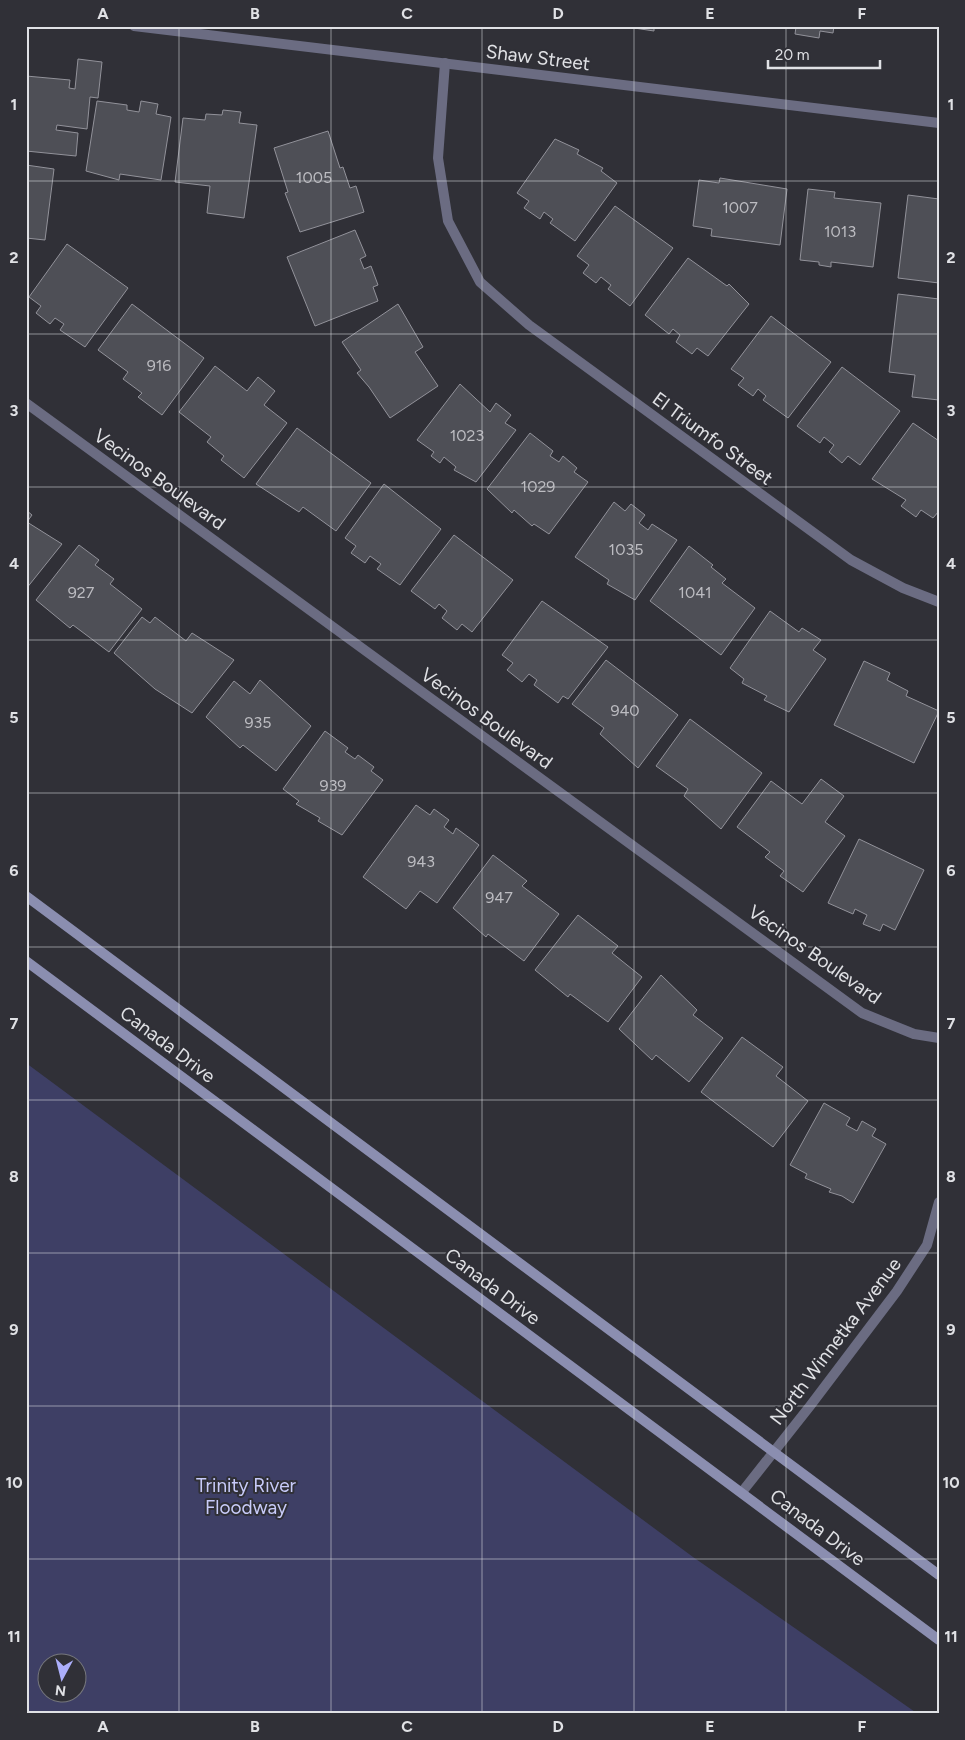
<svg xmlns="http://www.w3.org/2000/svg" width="965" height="1740" viewBox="0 0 965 1740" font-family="Figtree,sans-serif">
	<rect width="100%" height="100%" fill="#303037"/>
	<path fill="#3e3f65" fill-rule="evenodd" d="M 26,1063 L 693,1557 L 918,1714 L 26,1714 ZM 48,1662 L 78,1662 L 78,1692 L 48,1692 Z"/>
	<g fill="#4e4f56" stroke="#92929a">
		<path d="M 621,26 L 654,26 L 654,31 Z"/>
		<path d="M 791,26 L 834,26 L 833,33 L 820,31 L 819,38 L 795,34 L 796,27 Z"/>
		<path d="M 78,59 L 102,62 L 98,98 L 90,97 L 87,129 L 57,125 L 56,130 L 78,133 L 76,156 L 26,151 L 26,76 L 70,80 L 69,88 L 75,89 Z"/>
		<path d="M 97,101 L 127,105 L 127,110 L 139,112 L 141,101 L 158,104 L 156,114 L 171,117 L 161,180 L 120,174 L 119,180 L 86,171 Z"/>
		<path d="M 223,110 L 241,112 L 239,123 L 257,125 L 244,218 L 207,213 L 210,186 L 175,182 L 183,118 L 205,120 L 206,114 L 222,115 Z"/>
		<path d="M 328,131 L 340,168 L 343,167 L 350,188 L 356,186 L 364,212 L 300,232 L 285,193 L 288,192 L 274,148 Z"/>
		<path d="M 555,139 L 579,150 L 577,154 L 603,168 L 601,171 L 617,183 L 575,241 L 550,223 L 553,219 L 544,212 L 540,219 L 524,208 L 529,201 L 517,193 Z"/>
		<path d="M 26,165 L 54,169 L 45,240 L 26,238 Z"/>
		<path d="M 720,178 L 787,189 L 780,245 L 711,236 L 712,229 L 693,226 L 699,180 L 719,183 Z"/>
		<path d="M 808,189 L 835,192 L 834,198 L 881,203 L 873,267 L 831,262 L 831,267 L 819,265 L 819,262 L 800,260 Z"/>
		<path d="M 908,195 L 939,199 L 939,283 L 898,278 Z"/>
		<path d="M 615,206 L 673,248 L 630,306 L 608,289 L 611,285 L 601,277 L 596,283 L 583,273 L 589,265 L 577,256 Z"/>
		<path d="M 355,230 L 366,256 L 360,259 L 364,269 L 371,266 L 378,285 L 373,287 L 378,301 L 315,326 L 287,257 Z"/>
		<path d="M 67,244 L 128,288 L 85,347 L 60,330 L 64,324 L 55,318 L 50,324 L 36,313 L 41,306 L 29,297 Z"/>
		<path d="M 688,258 L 727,286 L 729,284 L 749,304 L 708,356 L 697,348 L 692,354 L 676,342 L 680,335 L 673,329 L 669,334 L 645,315 Z"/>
		<path d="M 898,294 L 939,299 L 939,400 L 912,397 L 915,375 L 889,372 Z"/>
		<path d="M 132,304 L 204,358 L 162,415 L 138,397 L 142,393 L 123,379 L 128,372 L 98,350 Z"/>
		<path d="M 398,304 L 423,347 L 415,352 L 438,386 L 390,418 L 369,387 L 357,373 L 361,370 L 342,342 Z"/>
		<path d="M 771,316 L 831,362 L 788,418 L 763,400 L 766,396 L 758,389 L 753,396 L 738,385 L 744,378 L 731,369 Z"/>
		<path d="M 215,366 L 247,391 L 258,377 L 275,391 L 264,405 L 287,423 L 244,478 L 221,460 L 224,456 L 207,442 L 211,437 L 179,412 Z"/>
		<path d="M 842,367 L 900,411 L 860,465 L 848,456 L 842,463 L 829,452 L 834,445 L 824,437 L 820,443 L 797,426 Z"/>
		<path d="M 460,384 L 490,412 L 496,403 L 511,415 L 505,423 L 516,430 L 476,482 L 454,470 L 456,467 L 444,457 L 440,463 L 431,456 L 434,452 L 417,440 Z"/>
		<path d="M 913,423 L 939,441 L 939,511 L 933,518 L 921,510 L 916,517 L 901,506 L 906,500 L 872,479 Z"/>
		<path d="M 297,428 L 371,483 L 336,531 L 303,507 L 299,512 L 256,484 Z"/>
		<path d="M 530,433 L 553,451 L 550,456 L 559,462 L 563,456 L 577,468 L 574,472 L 588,482 L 549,534 L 534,524 L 532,526 L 514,510 L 512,513 L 487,489 Z"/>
		<path d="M 384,484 L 441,529 L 400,585 L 377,569 L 381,564 L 370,556 L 365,563 L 351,553 L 356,546 L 345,538 Z"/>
		<path d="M 614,502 L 625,511 L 631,504 L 645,515 L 639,523 L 648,530 L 652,524 L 677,540 L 635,600 L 607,584 L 609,580 L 575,557 Z"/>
		<path d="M 26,510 L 32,515 L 27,522 L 62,544 L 26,589 Z"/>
		<path d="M 454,535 L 513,580 L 472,632 L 462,624 L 457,630 L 442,618 L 447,611 L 439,604 L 435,609 L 411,591 Z"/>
		<path d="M 79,545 L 99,560 L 95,565 L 114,579 L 110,584 L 142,609 L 109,652 L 73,625 L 70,628 L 36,600 Z"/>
		<path d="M 689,546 L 713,565 L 711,567 L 726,579 L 722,583 L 755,608 L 721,655 L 650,601 Z"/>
		<path d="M 542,601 L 608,647 L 568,699 L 563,696 L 558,703 L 534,685 L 537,680 L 529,674 L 522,682 L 507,670 L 513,663 L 502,655 Z"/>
		<path d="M 770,611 L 799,632 L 802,628 L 821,640 L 813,650 L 826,659 L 789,712 L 764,700 L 767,696 L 742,683 L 744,679 L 730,668 Z"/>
		<path d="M 142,617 L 150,623 L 155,617 L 186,641 L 192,633 L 234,660 L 192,713 L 155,689 L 114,653 Z"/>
		<path d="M 606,660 L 678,715 L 638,768 L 600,734 L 604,728 L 572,704 Z"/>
		<path d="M 864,661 L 890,673 L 887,680 L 908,691 L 906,696 L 939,711 L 914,763 L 834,725 Z"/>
		<path d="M 260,680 L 311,726 L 276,771 L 243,745 L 240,748 L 206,717 L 234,681 L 250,694 Z"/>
		<path d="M 690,719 L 762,773 L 721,829 L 684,796 L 688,789 L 656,766 Z"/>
		<path d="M 325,731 L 348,748 L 345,752 L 355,759 L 358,755 L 374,767 L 371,771 L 383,780 L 342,835 L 318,821 L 320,818 L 296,804 L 299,801 L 283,789 Z"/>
		<path d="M 821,779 L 844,796 L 825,822 L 845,836 L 803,892 L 780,876 L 784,871 L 765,857 L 770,852 L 737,827 L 771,781 L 802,804 Z"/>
		<path d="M 416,805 L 430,815 L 434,809 L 449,820 L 444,827 L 453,834 L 456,828 L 479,845 L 437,903 L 420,891 L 406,909 L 363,877 Z"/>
		<path d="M 859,839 L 924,870 L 895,930 L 883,924 L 880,931 L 863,924 L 867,915 L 855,909 L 853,914 L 828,903 Z"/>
		<path d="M 493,855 L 527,881 L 522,886 L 559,914 L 524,961 L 488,934 L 486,937 L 453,908 Z"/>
		<path d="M 578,915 L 618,946 L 612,953 L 642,977 L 608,1022 L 570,994 L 568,997 L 535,970 Z"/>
		<path d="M 661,975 L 697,1010 L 693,1015 L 723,1038 L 689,1082 L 656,1055 L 652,1060 L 619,1029 Z"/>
		<path d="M 742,1037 L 783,1067 L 776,1076 L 808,1101 L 773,1147 L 701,1092 Z"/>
		<path d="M 824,1103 L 850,1118 L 846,1125 L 857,1131 L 862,1121 L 876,1129 L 872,1136 L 886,1144 L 853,1203 L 842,1196 L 829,1192 L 831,1189 L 805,1178 L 807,1174 L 790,1165 Z"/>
	</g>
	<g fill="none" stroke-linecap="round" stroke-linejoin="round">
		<g stroke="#6b6c82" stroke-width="10">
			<path d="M 134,26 L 939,123"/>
			<path d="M 445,63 L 438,158 L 448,221 L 480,282 L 529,325 L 851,560 L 903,588 L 939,602"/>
			<path d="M 26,403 L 862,1013 L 914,1034 L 939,1038"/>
			<path d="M 742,1492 L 810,1406 L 897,1291 L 927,1245 L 939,1202"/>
		</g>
		<g stroke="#8b8eb0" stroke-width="10">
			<path d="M 26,896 L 939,1575"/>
			<path d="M 26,961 L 939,1640"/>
		</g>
	</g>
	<path fill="none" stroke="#e0e1e5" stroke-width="1" stroke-opacity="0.55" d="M 179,26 L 179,1714M 331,26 L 331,1714M 482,26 L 482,1714M 634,26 L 634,1714M 786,26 L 786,1714M 26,181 L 939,181M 26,334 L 939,334M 26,487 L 939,487M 26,640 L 939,640M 26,793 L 939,793M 26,947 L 939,947M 26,1100 L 939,1100M 26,1253 L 939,1253M 26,1406 L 939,1406M 26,1559 L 939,1559"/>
	<g text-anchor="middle" stroke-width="4" stroke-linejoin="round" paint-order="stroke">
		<g font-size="16" fill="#bcbcc1">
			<text x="314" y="183">1005</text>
			<text x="740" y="213">1007</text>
			<text x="840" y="237">1013</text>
			<text x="159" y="371">916</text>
			<text x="467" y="441">1023</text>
			<text x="538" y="492">1029</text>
			<text x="626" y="555">1035</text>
			<text x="81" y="598">927</text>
			<text x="695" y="598">1041</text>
			<text x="625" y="716">940</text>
			<text x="258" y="728">935</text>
			<text x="333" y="791">939</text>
			<text x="421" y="867">943</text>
			<text x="499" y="903">947</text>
		</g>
		<g font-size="19" fill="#e0e1e5" stroke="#303037">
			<text transform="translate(538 57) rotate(7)" y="7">Shaw Street</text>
			<text transform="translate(713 438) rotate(36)" y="7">El Triumfo Street</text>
			<text transform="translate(160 479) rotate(36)" y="7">Vecinos Boulevard</text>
			<text transform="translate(487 718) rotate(36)" y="7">Vecinos Boulevard</text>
			<text transform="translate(815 954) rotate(35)" y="7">Vecinos Boulevard</text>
			<text transform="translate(168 1044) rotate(37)" y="7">Canada Drive</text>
			<text transform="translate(493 1286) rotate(37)" y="7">Canada Drive</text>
			<text transform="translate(835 1341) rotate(-53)" y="7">North Winnetka Avenue</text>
			<text transform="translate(818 1527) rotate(37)" y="7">Canada Drive</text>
		</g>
		<g font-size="19" fill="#c8cbf9" stroke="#303037">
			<text x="246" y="1492">Trinity River<tspan x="246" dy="22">Floodway</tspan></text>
		</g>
	</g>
	<rect width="965" height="1740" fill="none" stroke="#303037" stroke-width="55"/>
	<g transform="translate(62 1678) rotate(187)"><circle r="24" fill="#303037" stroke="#76777d"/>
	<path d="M0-4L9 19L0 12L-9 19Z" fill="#acaffb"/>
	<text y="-8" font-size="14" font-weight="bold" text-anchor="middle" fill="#e0e1e5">N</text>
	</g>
	<path d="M768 60v8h112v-8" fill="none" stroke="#e0e1e5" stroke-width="2.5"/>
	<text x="775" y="60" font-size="15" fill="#e0e1e5" stroke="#303037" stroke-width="4" paint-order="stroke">20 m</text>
	<rect x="28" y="28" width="910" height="1684" fill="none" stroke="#e0e1e5" stroke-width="2"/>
	<g font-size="16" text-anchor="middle" font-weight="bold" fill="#e0e1e5">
		<text x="103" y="19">A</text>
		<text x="255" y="19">B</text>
		<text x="407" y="19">C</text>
		<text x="558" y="19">D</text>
		<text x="710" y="19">E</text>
		<text x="862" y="19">F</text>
		<text x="14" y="110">1</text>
		<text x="951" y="110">1</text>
		<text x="14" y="263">2</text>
		<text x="951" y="263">2</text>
		<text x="14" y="416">3</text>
		<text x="951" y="416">3</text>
		<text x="14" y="569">4</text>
		<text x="951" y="569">4</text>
		<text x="14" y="723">5</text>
		<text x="951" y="723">5</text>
		<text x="14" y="876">6</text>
		<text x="951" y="876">6</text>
		<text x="14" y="1029">7</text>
		<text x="951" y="1029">7</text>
		<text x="14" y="1182">8</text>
		<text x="951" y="1182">8</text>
		<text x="14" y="1335">9</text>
		<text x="951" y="1335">9</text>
		<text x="14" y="1488">10</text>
		<text x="951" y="1488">10</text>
		<text x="14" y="1642">11</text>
		<text x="951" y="1642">11</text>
		<text x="103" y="1732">A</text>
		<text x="255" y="1732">B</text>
		<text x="407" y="1732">C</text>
		<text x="558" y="1732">D</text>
		<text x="710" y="1732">E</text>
		<text x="862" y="1732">F</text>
	</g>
</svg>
